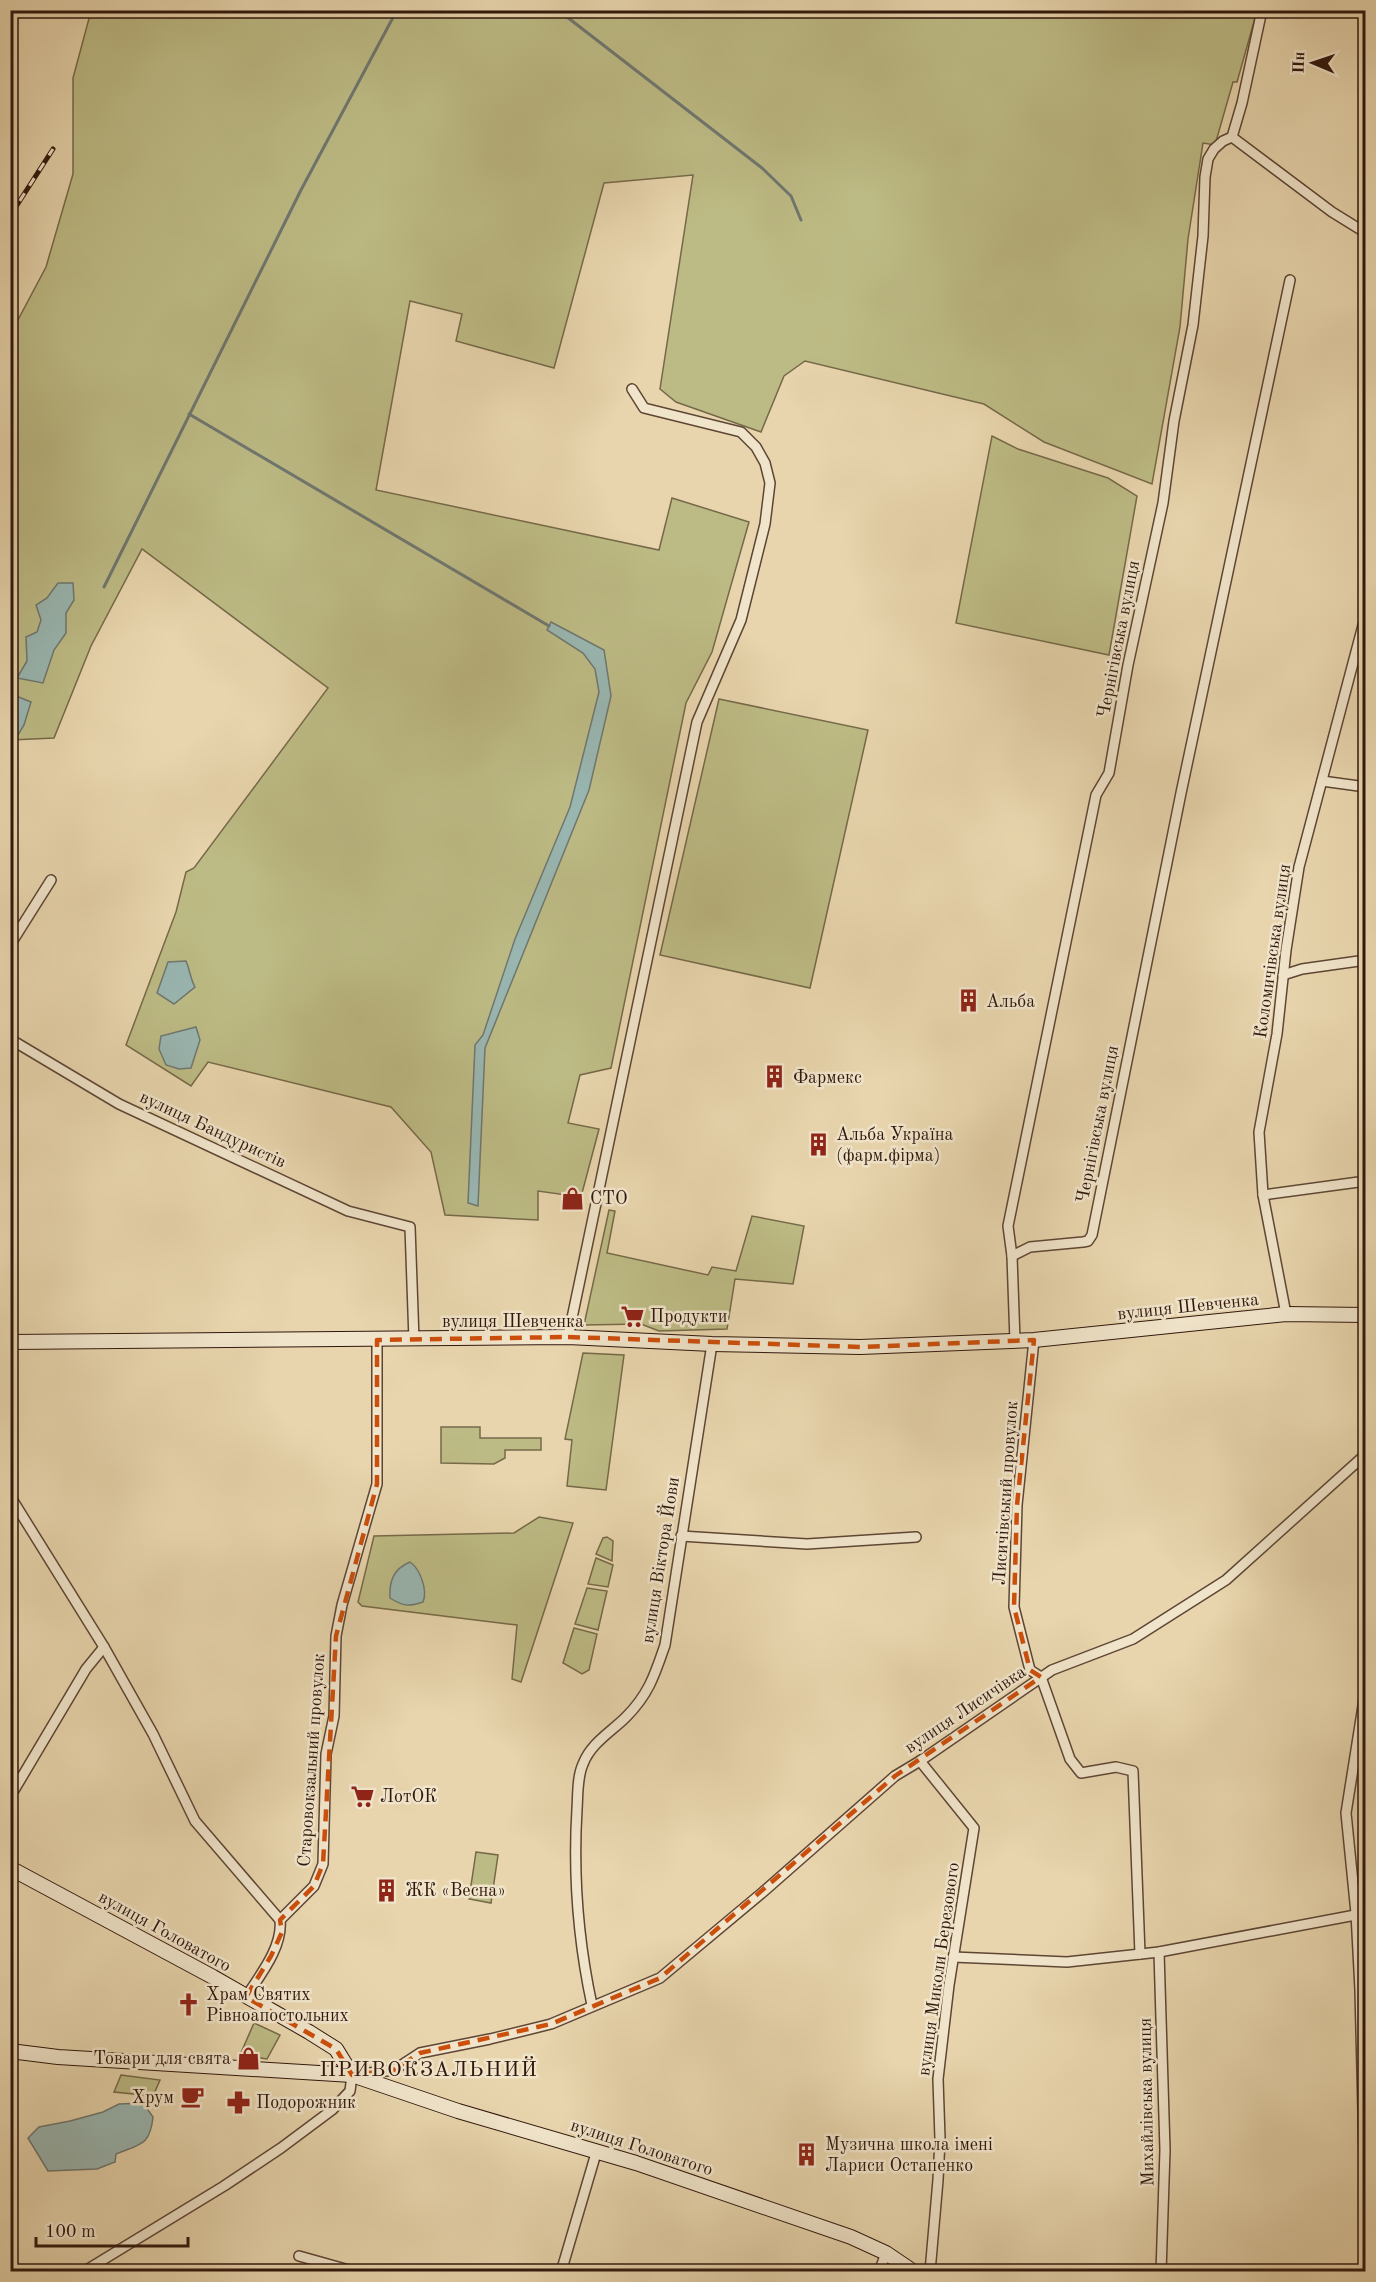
<svg xmlns="http://www.w3.org/2000/svg" width="1376" height="2282" viewBox="0 0 1376 2282" font-family="'Old Standard TT',serif">
	<rect width="100%" height="100%" fill="#e8d5ad"/>
	<filter id="stains"><feTurbulence type="fractalNoise" baseFrequency=".00333" numOctaves="4"/><feColorMatrix values="0 0 0 0 .2 0 0 0 0 .09 0 0 0 0 .02 0 0 0 .5 -.17"/></filter>
	<radialGradient id="worn" r=".72"><stop offset=".6" stop-color="#630" stop-opacity="0"/><stop offset="1" stop-color="#630" stop-opacity=".3"/></radialGradient>
	<g fill="#bdbb85" stroke="#766949" stroke-width="1.5">
		<path d="M 91,11 L 1257,11 L 1237,82 L 1233,82 L 1215,145 L 1203,143 L 1188,239 L 1180,327 L 1152,484 L 1044,442 L 984,404 L 805,361 L 784,376 L 761,432 L 676,402 L 660,389 L 693,175 L 604,183 L 554,368 L 456,341 L 462,314 L 410,301 L 376,490 L 659,550 L 672,498 L 749,522 L 712,652 L 686,703 L 611,1068 L 580,1075 L 568,1123 L 599,1129 L 581,1197 L 538,1191 L 538,1220 L 445,1215 L 431,1152 L 391,1107 L 208,1062 L 191,1086 L 126,1045 L 176,912 L 186,872 L 194,868 L 328,688 L 142,549 L 91,646 L 54,738 L 11,740 L 10,335 L 46,267 L 73,174 L 73,78 Z"/>
		<path d="M 992,436 L 1018,449 L 1108,478 L 1137,496 L 1109,655 L 956,623 Z"/>
		<path d="M 719,699 L 868,730 L 810,988 L 660,955 Z"/>
		<path d="M 609,1210 L 615,1211 L 607,1253 L 708,1275 L 712,1267 L 736,1271 L 752,1216 L 804,1226 L 793,1284 L 735,1279 L 727,1329 L 659,1331 L 641,1324 L 584,1325 Z"/>
		<path d="M 583,1353 L 624,1355 L 606,1490 L 567,1486 L 572,1440 L 565,1439 Z"/>
		<path d="M 441,1427 L 480,1427 L 480,1438 L 541,1438 L 541,1450 L 505,1450 L 505,1458 L 494,1464 L 441,1463 Z"/>
		<path d="M 539,1517 L 573,1523 L 521,1682 L 512,1679 L 517,1625 L 362,1606 L 358,1602 L 374,1536 L 514,1533 Z"/>
		<path d="M 607,1537 L 613,1541 L 612,1561 L 596,1554 L 603,1538 Z"/>
		<path d="M 596,1558 L 613,1565 L 608,1587 L 588,1584 Z"/>
		<path d="M 587,1588 L 607,1591 L 598,1630 L 575,1624 Z"/>
		<path d="M 574,1628 L 597,1634 L 589,1670 L 582,1674 L 563,1663 Z"/>
		<path d="M 476,1852 L 498,1855 L 491,1903 L 469,1899 Z"/>
		<path d="M 254,2023 L 280,2035 L 267,2059 L 240,2055 Z"/>
		<path d="M 121,2075 L 160,2080 L 153,2096 L 114,2092 Z"/>
	</g>
	<g fill="#99b7b2" stroke="#6f7770" stroke-width="1.5">
		<path d="M 58,583 L 73,583 L 74,600 L 66,613 L 66,633 L 54,650 L 43,683 L 17,678 L 27,661 L 26,637 L 37,632 L 41,620 L 36,605 L 47,598 Z"/>
		<path d="M 551,622 L 604,650 L 611,696 L 589,790 L 485,1048 L 478,1206 L 468,1203 L 475,1045 L 483,1035 L 515,939 L 570,807 L 599,692 L 595,669 L 583,653 L 547,630 Z"/>
		<path d="M 11,694 L 31,702 L 24,725 L 15,740 L 11,737 Z"/>
		<path d="M 186,961 C 190,970 190,978 195,987 L 174,1004 L 157,993 L 168,962 Z"/>
		<path d="M 196,1027 L 200,1040 L 191,1068 L 179,1069 L 166,1065 L 159,1049 L 161,1036 Z"/>
		<path d="M 410,1562 C 420,1569 428,1590 423,1602 C 409,1607 402,1606 390,1598 C 389,1582 393,1569 410,1562 Z"/>
		<path d="M 143,2103 L 153,2117 C 150,2146 140,2144 116,2154 L 115,2162 L 97,2169 L 48,2171 L 28,2138 L 39,2127 L 70,2121 L 103,2112 L 119,2104 Z"/>
	</g>
	<g fill="none" stroke-linecap="round" stroke-linejoin="round">
		<g stroke="#6f7770" stroke-width="3">
			<path d="M 558,10 L 762,168 L 791,196 L 801,220"/>
			<path d="M 189,414 L 549,626"/>
			<path d="M 104,587 L 301,190 L 397,10"/>
		</g>
		<defs>
			<g id="street">
				<path d="M 1232,137 L 1332,212 L 1366,233"/>
				<path d="M 1232,137 L 1242,103 L 1262,10"/>
				<path d="M 1366,614 L 1299,867 L 1286,950 L 1277,1034 L 1259,1132 L 1263,1195 L 1366,1181"/>
				<path d="M 1322,781 L 1366,787"/>
				<path d="M 10,945 L 51,880"/>
				<path d="M 1283,975 L 1302,969 L 1366,960"/>
				<path d="M 10,1039 L 119,1104 L 348,1211 L 410,1227 L 414,1340"/>
				<path d="M 1263,1195 L 1286,1314"/>
				<path d="M 1012,1256 L 1030,1247 L 1083,1242 L 1088,1241 L 1092,1235 L 1181,793 L 1290,280"/>
				<path d="M 568,1337 L 697,722 L 741,620 L 765,524 L 770,483 L 765,463 L 756,447 L 741,432 L 644,408 L 632,389"/>
				<path d="M 1034,1340 L 1017,1505 L 1014,1607 L 1030,1670 L 1041,1677 L 1070,1759 L 1081,1773 L 1116,1767 L 1133,1771 L 1140,1954"/>
				<path d="M 1015,1341 L 1012,1256 L 1008,1226 L 1096,795 L 1109,773 L 1128,665 L 1163,503 L 1174,421 L 1193,325 L 1203,236 L 1205,177 L 1208,159 L 1214,149 L 1223,141 L 1232,137"/>
				<path d="M 10,1496 L 104,1647 L 153,1734 L 195,1821 L 280,1920 C 283,1947 260,1975 246,1997"/>
				<path d="M 681,1536 L 807,1544 L 916,1537"/>
				<path d="M 1366,1687 L 1346,1813 L 1356,1913 L 1360,1990 L 1366,2232"/>
				<path d="M 920,1761 L 974,1828 L 949,1985 L 938,2079 L 940,2139 L 938,2180 L 930,2272"/>
				<path d="M 10,1797 L 86,1669 L 104,1647"/>
				<path d="M 280,1920 L 314,1886 L 323,1864 L 326,1754 L 334,1716 L 336,1636 L 342,1605 L 377,1484 L 377,1340"/>
				<path d="M 1159,1952 L 1165,2150 L 1161,2272"/>
				<path d="M 953,1957 L 1067,1962 L 1159,1952 L 1366,1913"/>
				<path d="M 592,2005 C 578,1940 573,1875 577,1809 C 578,1795 577,1777 583,1764 C 591,1743 611,1732 626,1717 C 649,1694 655,1674 665,1645 L 712,1344"/>
				<path d="M 299,2256 L 356,2272"/>
				<path d="M 83,2272 L 224,2186 L 281,2148 L 332,2110 L 350,2091 L 352,2075 L 394,2070 L 420,2053 L 490,2039 L 551,2024 L 660,1978 L 763,1892 L 895,1776 L 920,1761 L 1052,1670 L 1133,1639 L 1226,1580 L 1366,1454"/>
				<path d="M 561,2272 L 597,2150"/>
				<path d="M 879,2272 L 886,2253"/>
			</g>
			<g id="secondary">
				<path d="M 10,1342 L 568,1337 L 712,1344 L 860,1347 L 1034,1340 L 1286,1314 L 1366,1315"/>
				<path d="M 10,1868 L 213,1977 L 309,2032 L 336,2049 L 352,2075 L 458,2111 L 636,2163 L 851,2237 L 886,2253 L 914,2272"/>
				<path d="M 10,2051 L 58,2057 L 352,2075"/>
			</g>
		</defs>
		<use href="#street" stroke="#5e4635" stroke-width="12"/>
		<use href="#secondary" stroke="#30170d" stroke-width="16"/>
		<use href="#street" stroke="#f0e4ca" stroke-width="9"/>
		<use href="#secondary" stroke="#f0e4ca" stroke-width="14"/>
		<defs>
			<path id="rail" d="M 10,216 L 53,149"/>
		</defs>
		<use href="#rail" stroke="#30170d" stroke-width="5"/>
		<use href="#rail" stroke="#f0e4ca" stroke-width="3" stroke-dasharray="9" stroke-linecap="butt"/>
	</g>
	<path fill="none" stroke="#cc4f0c" stroke-width="4.5" stroke-dasharray="12 8" stroke-linejoin="round" d="M 568,1337 L 860,1347 L 1034,1340 L 1017,1505 L 1014,1607 L 1030,1670 L 1041,1677 L 895,1776 L 660,1978 L 551,2024 L 420,2053 L 394,2070 L 352,2075 L 336,2049 L 246,1997 L 271,1956 L 282,1932 L 280,1920 L 314,1886 L 323,1864 L 336,1636 L 377,1484 L 377,1340 Z"/>
	<defs>
		<symbol id="building-bare" viewBox="-9 -9 18 18"><path d="M-4-6H4V6H1V3H-1V6H-4ZM-2.5-4.3h1.7v1.8h-1.7ZM.8-4.3h1.7v1.8H.8ZM-2.5-1h1.7V.8h-1.7ZM.8-1h1.7V.8H.8Z" fill="#8f2418" stroke="#f0e4ca" stroke-width="2.5" paint-order="stroke"/></symbol>
		<symbol id="shop-bare" viewBox="-9 -9 18 18"><path d="M-5-2.5h2.3a2.7 3.5 0 0 1 5.4 0H5L5.5 6h-11ZM-1.5-2.5h3a1.5 2.3 0 0 0-3 0Z" fill="#8f2418" stroke="#f0e4ca" stroke-width="2.5" paint-order="stroke"/></symbol>
		<symbol id="supermarket-bare" viewBox="-9 -9 18 18"><path d="M-6-5.5h2.5l.6 2H6L4.5 2H-2.5L-4.4-4H-6ZM-1.5 3.2a1.3 1.3 0 1 0 .1 0ZM3 3.2a1.3 1.3 0 1 0 .1 0Z" fill="#8f2418" stroke="#f0e4ca" stroke-width="2.5" paint-order="stroke"/></symbol>
		<symbol id="church-bare" viewBox="-9 -9 18 18"><path d="M-1.2-6h2.4v3.5h3.3v2.4h-3.3V6h-2.4V-.1h-3.3v-2.4h3.3Z" fill="#8f2418" stroke="#f0e4ca" stroke-width="2.5" paint-order="stroke"/></symbol>
		<symbol id="cafe-bare" viewBox="-9 -9 18 18"><path d="M-5.5-4.5H6V0H3Q3 3.5 0 3.5H-2.5Q-5.5 3.5-5.5 0ZM3-3.2v2h1.7v-2ZM-6 4.5H4V6H-6Z" fill="#8f2418" stroke="#f0e4ca" stroke-width="2.5" paint-order="stroke"/></symbol>
		<symbol id="pharmacy-bare" viewBox="-9 -9 18 18"><path d="M-2-6h4v4h4v4h-4v4h-4v-4h-4v-4h4Z" fill="#8f2418" stroke="#f0e4ca" stroke-width="2.5" paint-order="stroke"/></symbol>
	</defs>
	<g fill-rule="evenodd">
		<use href="#building-bare" x="952" y="984" width="33" height="33"/>
		<use href="#building-bare" x="758" y="1060" width="33" height="33"/>
		<use href="#building-bare" x="802" y="1128" width="33" height="33"/>
		<use href="#shop-bare" x="556" y="1182" width="33" height="33"/>
		<use href="#supermarket-bare" x="616" y="1300" width="33" height="33"/>
		<use href="#supermarket-bare" x="346" y="1780" width="33" height="33"/>
		<use href="#building-bare" x="370" y="1874" width="33" height="33"/>
		<use href="#church-bare" x="172" y="1988" width="33" height="33"/>
		<use href="#shop-bare" x="232" y="2042" width="33" height="33"/>
		<use href="#cafe-bare" x="176" y="2080" width="33" height="33"/>
		<use href="#pharmacy-bare" x="222" y="2086" width="33" height="33"/>
		<use href="#building-bare" x="790" y="2138" width="33" height="33"/>
	</g>
	<g text-anchor="middle" stroke-width="5" stroke-linejoin="round" paint-order="stroke">
		<g font-size="18" fill="#30170d" stroke="#f0e4ca">
			<text transform="translate(1118 639) rotate(-79)" y="6">Чернігівська вулиця</text>
			<text transform="translate(1272 951) rotate(-82)" y="6">Коломичівська вулиця</text>
			<text transform="translate(1097 1124) rotate(-79)" y="6">Чернігівська вулиця</text>
			<text transform="translate(213 1129) rotate(25)" y="6">вулиця Бандуристів</text>
			<text transform="translate(1188 1306) rotate(-6)" y="6">вулиця Шевченка</text>
			<text x="513" y="1327">вулиця Шевченка</text>
			<text transform="translate(1005 1493) rotate(-86)" y="6">Лисичівський провулок</text>
			<text transform="translate(660 1560) rotate(-81)" y="6">вулиця Віктора Йови</text>
			<text transform="translate(965 1709) rotate(-34)" y="6">вулиця Лисичівка</text>
			<text transform="translate(311 1760) rotate(-86)" y="6">Старовокзальний провулок</text>
			<text transform="translate(165 1931) rotate(29)" y="6">вулиця Головатого</text>
			<text transform="translate(938 1969) rotate(-82)" y="6">вулиця Миколи Березового</text>
			<text transform="translate(1146 2102) rotate(-91)" y="6">Михайлівська вулиця</text>
			<text transform="translate(642 2147) rotate(18)" y="6">вулиця Головатого</text>
		</g>
		<g font-size="18" fill="#30170d" stroke="#f0e4ca" text-anchor="start">
			<text x="986" y="1007">Альба</text>
			<text x="793" y="1083">Фармекс</text>
			<text x="836" y="1140">Альба Україна<tspan x="836" dy="21">(фарм.фірма)</tspan></text>
			<text x="590" y="1204">СТО</text>
			<text x="650" y="1322">Продукти</text>
			<text x="380" y="1802">ЛотОК</text>
			<text x="405" y="1896">ЖК «Весна»</text>
			<text x="206" y="2000">Храм Святих<tspan x="206" dy="21">Рівноапостольних</tspan></text>
			<text x="231" y="2064" text-anchor="end">Товари для свята</text>
			<text x="174" y="2103" text-anchor="end">Хрум</text>
			<text x="256" y="2108">Подорожник</text>
			<text x="825" y="2150">Музична школа імені<tspan x="825" dy="21">Лариси Остапенко</tspan></text>
		</g>
		<g font-size="21" letter-spacing="1.5" fill="#30170d" stroke="#f0e4ca">
			<text x="429" y="2076">ПРИВОКЗАЛЬНИЙ</text>
		</g>
	</g>
	<rect width="1376" height="2282" fill="none" stroke="#e8d5ad" stroke-width="36"/>
	<rect x="12" y="12" width="1352" height="2258" fill="none" stroke="#30170d" stroke-width="3"/>
	<rect x="18" y="18" width="1340" height="2246" fill="none" stroke="#30170d" stroke-width="1.5"/>
	<g transform="translate(1313 63) rotate(272)" stroke="#f0e4ca" stroke-width="4.5" paint-order="stroke">
	<path d="M0-4.5L10 22L0 15L-10 22Z" fill="#30170d"/>
	<text y="-9" font-size="16" font-weight="bold" text-anchor="middle" fill="#30170d">Пн</text>
	</g>
	<path d="M36 2237v9h152v-9" fill="none" stroke="#30170d" stroke-width="3"/>
	<text x="45" y="2237" font-size="18" fill="#30170d" stroke="#f0e4ca" stroke-width="4.5" paint-order="stroke">100 m</text>
	<rect width="100%" height="100%" filter="url(#stains)"/>
	<rect width="100%" height="100%" fill="url(#worn)"/>
</svg>
